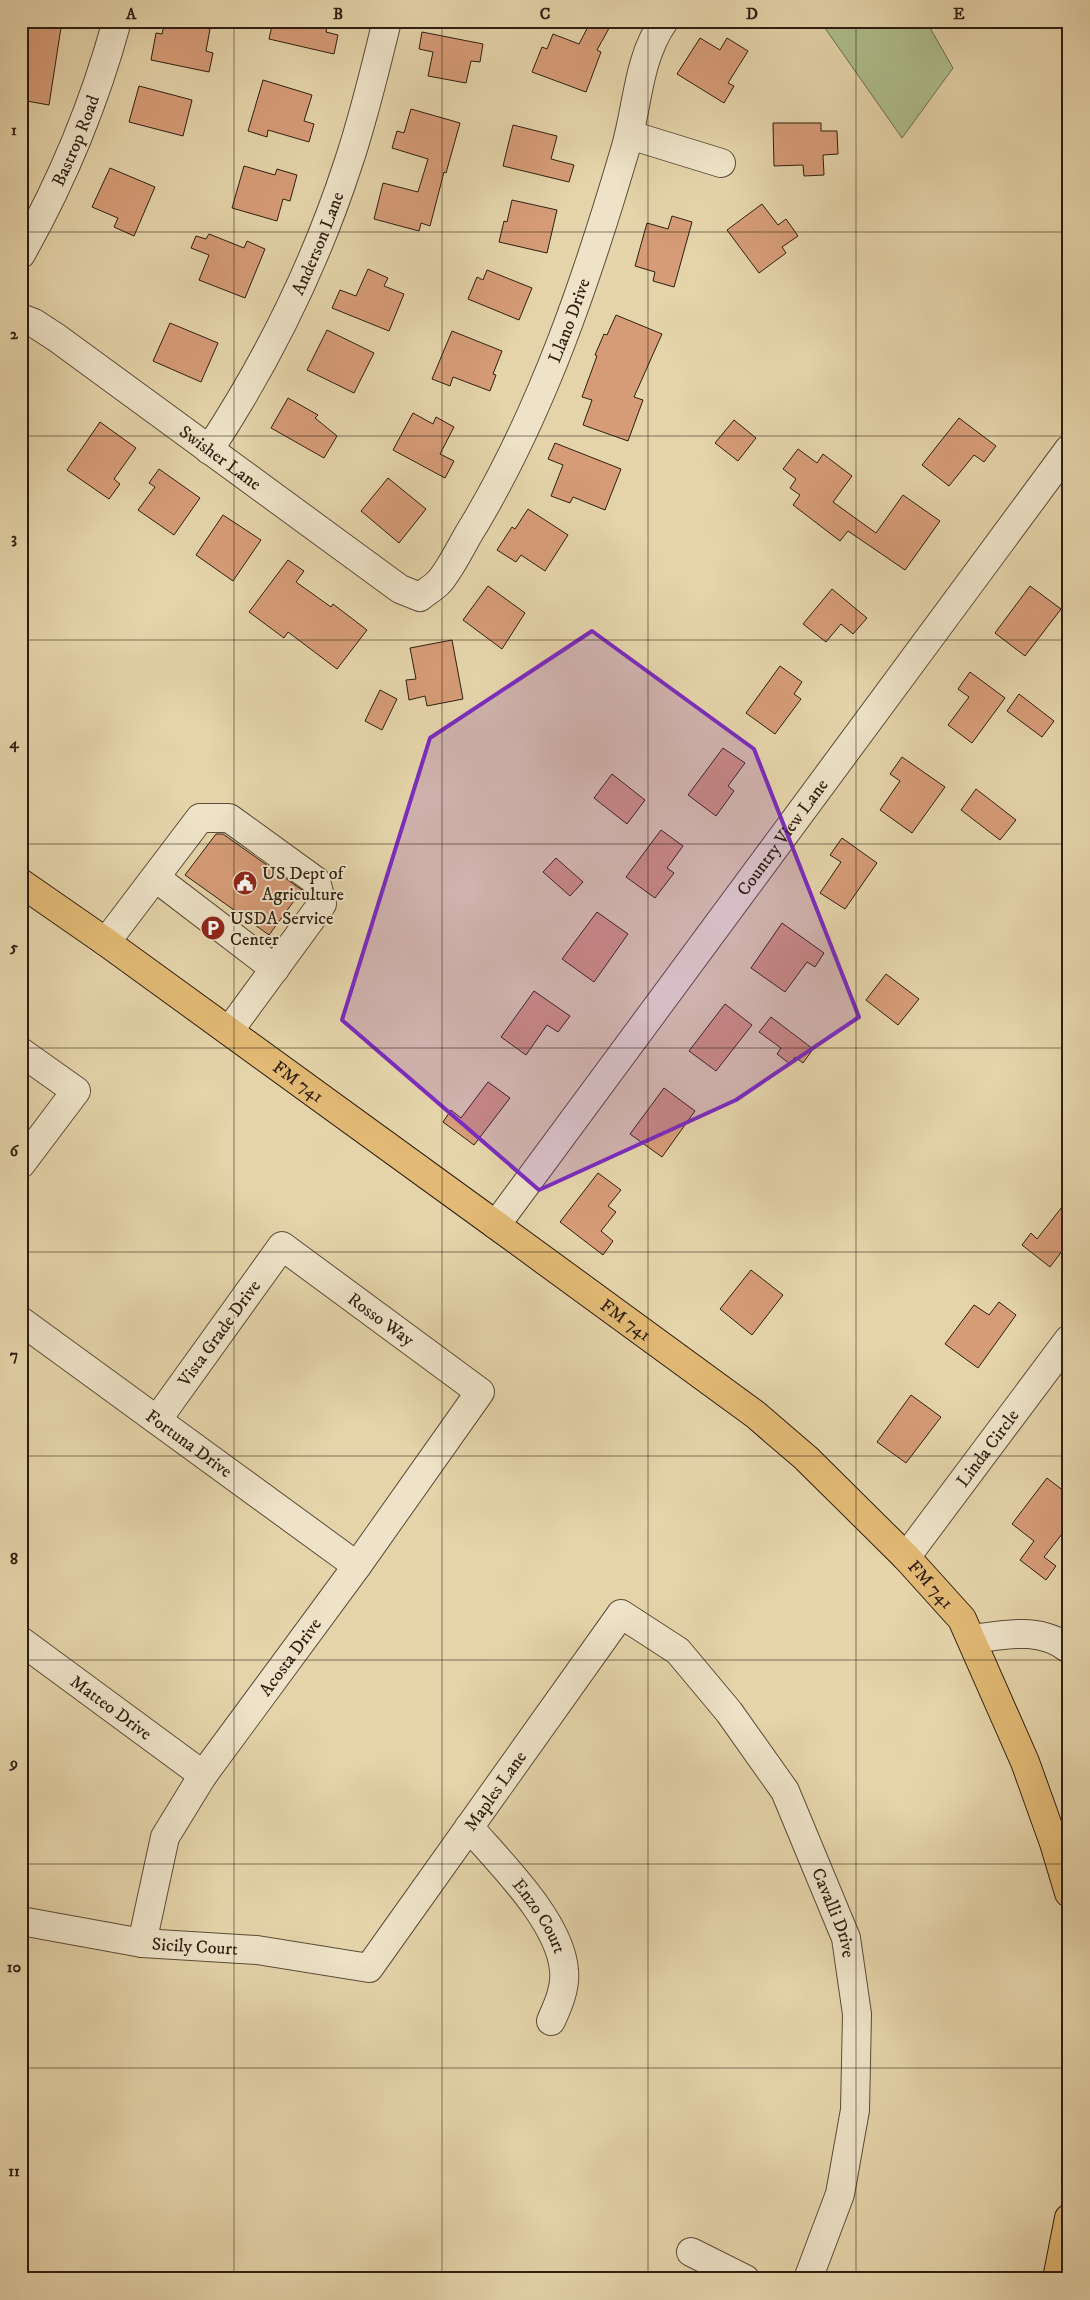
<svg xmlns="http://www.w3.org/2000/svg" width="1090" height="2300" viewBox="0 0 1090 2300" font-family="'IM FELL DW Pica',serif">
	<rect width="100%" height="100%" fill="#e5d4aa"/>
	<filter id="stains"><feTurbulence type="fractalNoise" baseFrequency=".004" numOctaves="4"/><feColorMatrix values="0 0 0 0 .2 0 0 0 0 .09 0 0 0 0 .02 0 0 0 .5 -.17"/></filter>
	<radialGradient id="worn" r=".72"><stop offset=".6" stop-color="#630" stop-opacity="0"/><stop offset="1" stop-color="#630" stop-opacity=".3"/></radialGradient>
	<path fill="#aebe8d" stroke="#6e6e4f" d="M 820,21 L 926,21 L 953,68 L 902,138 Z"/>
	<g fill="#d69c78" stroke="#2e1e11">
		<path d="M 21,21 L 62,21 L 49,105 L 21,100 Z"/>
		<path d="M 165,21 L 175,21 L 210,29 L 206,51 L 213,53 L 209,72 L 151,60 L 156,33 L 162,34 Z"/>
		<path d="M 273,21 L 328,21 L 326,32 L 338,35 L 334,54 L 269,39 Z"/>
		<path d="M 591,21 L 613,21 L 597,50 L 601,52 L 586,92 L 532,72 L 542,47 L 547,49 L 553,34 L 579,44 Z"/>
		<path d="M 422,32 L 483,44 L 480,62 L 471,61 L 466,83 L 428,76 L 433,52 L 419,49 Z"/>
		<path d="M 700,38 L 720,50 L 727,38 L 748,51 L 728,83 L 734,86 L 724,103 L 677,74 Z"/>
		<path d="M 263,80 L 312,95 L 304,121 L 314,124 L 309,142 L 268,130 L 267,137 L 248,131 Z"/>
		<path d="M 139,86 L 192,100 L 183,136 L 129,122 Z"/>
		<path d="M 411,109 L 460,123 L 446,173 L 444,172 L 430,226 L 421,223 L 419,231 L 374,219 L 383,183 L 418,192 L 428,159 L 392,148 L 397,131 L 404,133 Z"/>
		<path d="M 773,123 L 821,123 L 821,131 L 837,131 L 838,154 L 823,155 L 824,175 L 804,176 L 803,165 L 774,166 Z"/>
		<path d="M 513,125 L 557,136 L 551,159 L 574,165 L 569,182 L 503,166 Z"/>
		<path d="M 244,166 L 275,175 L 277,169 L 297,175 L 290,201 L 283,199 L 277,221 L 232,208 Z"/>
		<path d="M 110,168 L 155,187 L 134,236 L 114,227 L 118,218 L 92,207 Z"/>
		<path d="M 512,200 L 557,210 L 547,253 L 499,242 L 504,221 L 507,222 Z"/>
		<path d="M 762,204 L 778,225 L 786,219 L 798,236 L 782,247 L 786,253 L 759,273 L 727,230 Z"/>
		<path d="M 672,216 L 692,222 L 674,287 L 653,281 L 655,272 L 635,266 L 647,223 L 668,229 Z"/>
		<path d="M 209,234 L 244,248 L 247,241 L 265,249 L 245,298 L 199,280 L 209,255 L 191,248 L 196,236 L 206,239 Z"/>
		<path d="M 368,269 L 388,278 L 384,286 L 404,294 L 389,331 L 332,308 L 340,290 L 356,296 Z"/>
		<path d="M 487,270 L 532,288 L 519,320 L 468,299 L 477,277 L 483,280 Z"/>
		<path d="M 616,315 L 662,334 L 634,397 L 643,400 L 628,441 L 583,425 L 592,400 L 582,397 L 597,356 L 595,355 L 604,334 L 607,335 Z"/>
		<path d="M 170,323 L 218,343 L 201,382 L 153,361 Z"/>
		<path d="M 327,330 L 374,353 L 354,393 L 307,370 Z"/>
		<path d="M 452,331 L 502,351 L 493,374 L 496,375 L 490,391 L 453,377 L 450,386 L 432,379 Z"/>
		<path d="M 288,398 L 318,415 L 315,418 L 337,436 L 324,458 L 271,428 Z"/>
		<path d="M 413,413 L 433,424 L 436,417 L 454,427 L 440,454 L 454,461 L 445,478 L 393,450 Z"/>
		<path d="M 959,418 L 996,446 L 984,462 L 974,455 L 949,486 L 922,465 Z"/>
		<path d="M 734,420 L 756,438 L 738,461 L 715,443 Z"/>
		<path d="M 100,422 L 136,448 L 114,479 L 120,484 L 109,499 L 67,470 Z"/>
		<path d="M 555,443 L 621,469 L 605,510 L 573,497 L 570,503 L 551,496 L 563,465 L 548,459 Z"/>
		<path d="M 798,449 L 817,463 L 823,454 L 852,476 L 833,502 L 876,533 L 903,495 L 940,521 L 905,570 L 848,531 L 840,541 L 793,505 L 800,495 L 790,488 L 796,479 L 783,469 Z"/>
		<path d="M 159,469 L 200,498 L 174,535 L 138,510 L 155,487 L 149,483 Z"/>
		<path d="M 388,478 L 426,509 L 399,543 L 361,511 Z"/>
		<path d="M 528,509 L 568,535 L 545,571 L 521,555 L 516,562 L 497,550 L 512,527 L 515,529 Z"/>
		<path d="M 223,515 L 261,540 L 233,581 L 196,555 Z"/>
		<path d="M 288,560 L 304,571 L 296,582 L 331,607 L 333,604 L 367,630 L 337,669 L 288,632 L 284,638 L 249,612 Z"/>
		<path d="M 488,586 L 525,613 L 502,649 L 463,620 Z"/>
		<path d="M 1030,586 L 1061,609 L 1025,656 L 995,633 Z"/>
		<path d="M 832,589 L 867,618 L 853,634 L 841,624 L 826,642 L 803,624 Z"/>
		<path d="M 452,640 L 463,699 L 427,706 L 425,696 L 409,700 L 406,680 L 416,679 L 410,648 Z"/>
		<path d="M 780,666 L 802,682 L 794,694 L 801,699 L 775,734 L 746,713 Z"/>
		<path d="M 970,672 L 1005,698 L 972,743 L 948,725 L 969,697 L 958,689 Z"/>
		<path d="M 380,690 L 397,699 L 382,730 L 365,721 Z"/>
		<path d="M 1019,694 L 1054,721 L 1042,737 L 1007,711 Z"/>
		<path d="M 723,748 L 745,763 L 728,786 L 734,791 L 716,816 L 688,795 Z"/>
		<path d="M 902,757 L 945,787 L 912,833 L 880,810 L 900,781 L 890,774 Z"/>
		<path d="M 612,774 L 645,800 L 627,824 L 594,798 Z"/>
		<path d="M 976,789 L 1016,820 L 1000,840 L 961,810 Z"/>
		<path d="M 661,830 L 683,846 L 667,868 L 674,873 L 655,898 L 626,877 Z"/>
		<path d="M 216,834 L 223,834 L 302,890 L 269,935 L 185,875 Z"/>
		<path d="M 842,838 L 877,863 L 845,909 L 820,893 L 841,862 L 830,855 Z"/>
		<path d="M 556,858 L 583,882 L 570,896 L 543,872 Z"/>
		<path d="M 597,912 L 628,934 L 594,982 L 562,959 Z"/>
		<path d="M 782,923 L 824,953 L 815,967 L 807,962 L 785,992 L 751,968 Z"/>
		<path d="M 886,974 L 919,999 L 898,1025 L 866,1000 Z"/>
		<path d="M 534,991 L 570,1016 L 558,1032 L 547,1025 L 526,1055 L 501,1037 Z"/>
		<path d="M 725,1004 L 752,1025 L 716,1071 L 689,1051 Z"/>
		<path d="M 771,1017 L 813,1049 L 803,1063 L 795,1057 L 790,1064 L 777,1054 L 781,1048 L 759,1032 Z"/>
		<path d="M 488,1082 L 510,1098 L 474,1145 L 443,1122 L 451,1110 L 461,1118 Z"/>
		<path d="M 664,1088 L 695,1111 L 662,1157 L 630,1134 Z"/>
		<path d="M 598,1173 L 621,1190 L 608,1206 L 616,1212 L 601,1231 L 613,1241 L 603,1255 L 560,1222 Z"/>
		<path d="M 1069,1198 L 1069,1242 L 1050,1267 L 1022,1245 L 1031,1233 L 1037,1239 Z"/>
		<path d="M 751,1270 L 783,1295 L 752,1335 L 720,1309 Z"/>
		<path d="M 999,1302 L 1016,1315 L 978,1368 L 945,1344 L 974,1305 L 989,1315 Z"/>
		<path d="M 911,1395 L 941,1417 L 906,1463 L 877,1442 Z"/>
		<path d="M 1047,1478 L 1069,1495 L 1069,1525 L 1044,1557 L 1056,1566 L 1046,1580 L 1020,1560 L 1034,1541 L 1012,1524 Z"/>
	</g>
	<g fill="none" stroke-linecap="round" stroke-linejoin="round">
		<defs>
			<g id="minor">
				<path d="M 630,135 L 721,163"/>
				<path id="s1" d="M 21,254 C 64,178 94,105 117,21"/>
				<path id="s2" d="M 21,318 L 34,323 L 57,338 L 400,589 L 420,597 C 426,592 433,588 438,583 C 450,571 464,540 474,525 C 543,409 587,279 625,150 C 638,107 637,60 664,21"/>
				<path id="s3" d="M 209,450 C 267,362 315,265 348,164 C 364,117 375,69 387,21"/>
				<path d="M 156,878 L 275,969"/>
				<path d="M 106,942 L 200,818 L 229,818 L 316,881 L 322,904 L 229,1031"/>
				<path d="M 21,1052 L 76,1091 L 21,1164"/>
				<path id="s4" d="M 496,1225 L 1069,449"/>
				<path id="s5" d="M 21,1321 L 357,1566"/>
				<path id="s6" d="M 906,1557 L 1069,1339"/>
				<path d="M 973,1639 C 1006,1635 1039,1626 1069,1649"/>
				<path id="s7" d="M 21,1641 L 203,1775"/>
				<path id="s8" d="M 469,1827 C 500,1863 560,1921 564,1970 C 566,1988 558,2005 551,2021"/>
				<path id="s9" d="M 21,1921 L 142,1943 L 257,1950 L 369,1968 L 621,1614 L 678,1651 L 729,1712 L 785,1791 L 846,1938 L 857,2014 L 855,2110 L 840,2194 L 808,2279"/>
				<path id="s10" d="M 142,1943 L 165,1837 L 203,1775 L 357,1566 L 480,1392 L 282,1246 L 157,1420"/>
				<path d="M 691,2252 L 745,2279"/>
			</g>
			<g id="major">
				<path id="s11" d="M 21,883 L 106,942 L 496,1225 L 756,1415 L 806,1458 L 906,1557 L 962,1619 L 1025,1762 L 1054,1843 L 1069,1893"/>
				<path d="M 1057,2279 L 1069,2218"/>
			</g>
		</defs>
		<use href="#minor" stroke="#5c4c37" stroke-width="30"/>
		<use href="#major" stroke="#2e1e11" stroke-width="30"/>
		<use href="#minor" stroke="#eee3c8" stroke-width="28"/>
		<use href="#major" stroke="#e2ba75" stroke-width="28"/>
	</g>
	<path fill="#7b2cbf" fill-opacity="0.2" stroke="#7b2cbf" stroke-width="4" stroke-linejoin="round" d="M 592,631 L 754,749 L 859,1017 L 736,1100 L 539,1190 L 342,1020 L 430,738 Z"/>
	<path fill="none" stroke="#2e1e11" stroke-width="1" stroke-opacity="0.55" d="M 234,21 L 234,2279M 442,21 L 442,2279M 648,21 L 648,2279M 856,21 L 856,2279M 21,232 L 1069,232M 21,436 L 1069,436M 21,640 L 1069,640M 21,844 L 1069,844M 21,1048 L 1069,1048M 21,1252 L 1069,1252M 21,1456 L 1069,1456M 21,1660 L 1069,1660M 21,1864 L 1069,1864M 21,2068 L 1069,2068"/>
	<defs>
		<symbol id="civic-disc" viewBox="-11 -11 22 22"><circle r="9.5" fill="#8f2418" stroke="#eee3c8"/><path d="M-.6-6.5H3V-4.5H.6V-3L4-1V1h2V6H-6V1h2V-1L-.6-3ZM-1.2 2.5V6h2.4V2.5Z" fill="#fff"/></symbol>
		<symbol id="parking-disc" viewBox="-11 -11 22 22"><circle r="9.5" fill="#8f2418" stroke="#eee3c8"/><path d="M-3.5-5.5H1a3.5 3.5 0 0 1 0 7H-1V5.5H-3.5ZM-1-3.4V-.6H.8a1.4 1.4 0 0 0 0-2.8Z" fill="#fff"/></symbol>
	</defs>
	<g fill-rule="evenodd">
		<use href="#civic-disc" x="231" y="869" width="28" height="28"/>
		<use href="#parking-disc" x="199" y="914" width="28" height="28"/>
	</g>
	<g text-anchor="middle" stroke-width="4" stroke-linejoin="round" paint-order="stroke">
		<g font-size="18" fill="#2e1e11" stroke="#eee3c8">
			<text dy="6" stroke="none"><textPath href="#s1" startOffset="126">Bastrop Road</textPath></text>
			<text dy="6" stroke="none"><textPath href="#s3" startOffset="234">Anderson Lane</textPath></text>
			<text dy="6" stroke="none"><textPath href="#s2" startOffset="805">Llano Drive</textPath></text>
			<text dy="6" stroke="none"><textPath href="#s2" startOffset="244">Swisher Lane</textPath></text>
			<text dy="6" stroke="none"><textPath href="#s4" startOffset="482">Country View Lane</textPath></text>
			<text dy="6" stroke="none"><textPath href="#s11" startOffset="341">FM 741</textPath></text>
			<text transform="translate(381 1319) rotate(36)" y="6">Rosso Way</text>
			<text dy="6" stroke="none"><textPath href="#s11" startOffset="746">FM 741</textPath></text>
			<text transform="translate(219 1333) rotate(-54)" y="6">Vista Grade Drive</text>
			<text dy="6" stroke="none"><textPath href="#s5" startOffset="208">Fortuna Drive</textPath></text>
			<text dy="6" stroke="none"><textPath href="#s6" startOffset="136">Linda Circle</textPath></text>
			<text dy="6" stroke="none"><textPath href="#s11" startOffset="1151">FM 741</textPath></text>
			<text dy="6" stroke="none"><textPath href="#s10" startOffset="328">Acosta Drive</textPath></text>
			<text dy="6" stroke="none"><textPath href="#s7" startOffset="112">Matteo Drive</textPath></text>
			<text dy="6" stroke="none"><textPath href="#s9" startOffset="569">Maples Lane</textPath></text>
			<text dy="6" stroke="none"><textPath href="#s9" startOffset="1162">Cavalli Drive</textPath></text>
			<text dy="6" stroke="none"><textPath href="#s8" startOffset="114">Enzo Court</textPath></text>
			<text dy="6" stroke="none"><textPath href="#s9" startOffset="176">Sicily Court</textPath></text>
		</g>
		<g font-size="18" fill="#2e1e11" stroke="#eee3c8" text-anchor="start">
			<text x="262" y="879">US Dept of<tspan x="262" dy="21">Agriculture</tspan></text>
			<text x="230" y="924">USDA Service<tspan x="230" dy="21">Center</tspan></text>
		</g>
	</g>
	<rect width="1090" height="2300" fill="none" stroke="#e5d4aa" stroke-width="55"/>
	<rect x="28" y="28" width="1034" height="2244" fill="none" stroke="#2e1e11" stroke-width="2"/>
	<g font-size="16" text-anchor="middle" font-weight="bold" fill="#2e1e11">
		<text x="131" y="19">A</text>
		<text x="338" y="19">B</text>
		<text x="545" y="19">C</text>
		<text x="752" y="19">D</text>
		<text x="959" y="19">E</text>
		<text x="14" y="135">1</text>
		<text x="14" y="339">2</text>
		<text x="14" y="543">3</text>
		<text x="14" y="748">4</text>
		<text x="14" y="952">5</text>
		<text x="14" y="1156">6</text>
		<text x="14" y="1360">7</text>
		<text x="14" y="1564">8</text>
		<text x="14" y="1768">9</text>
		<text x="14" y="1972">10</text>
		<text x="14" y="2176">11</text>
	</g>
	<rect width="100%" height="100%" filter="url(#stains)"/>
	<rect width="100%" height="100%" fill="url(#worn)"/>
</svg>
